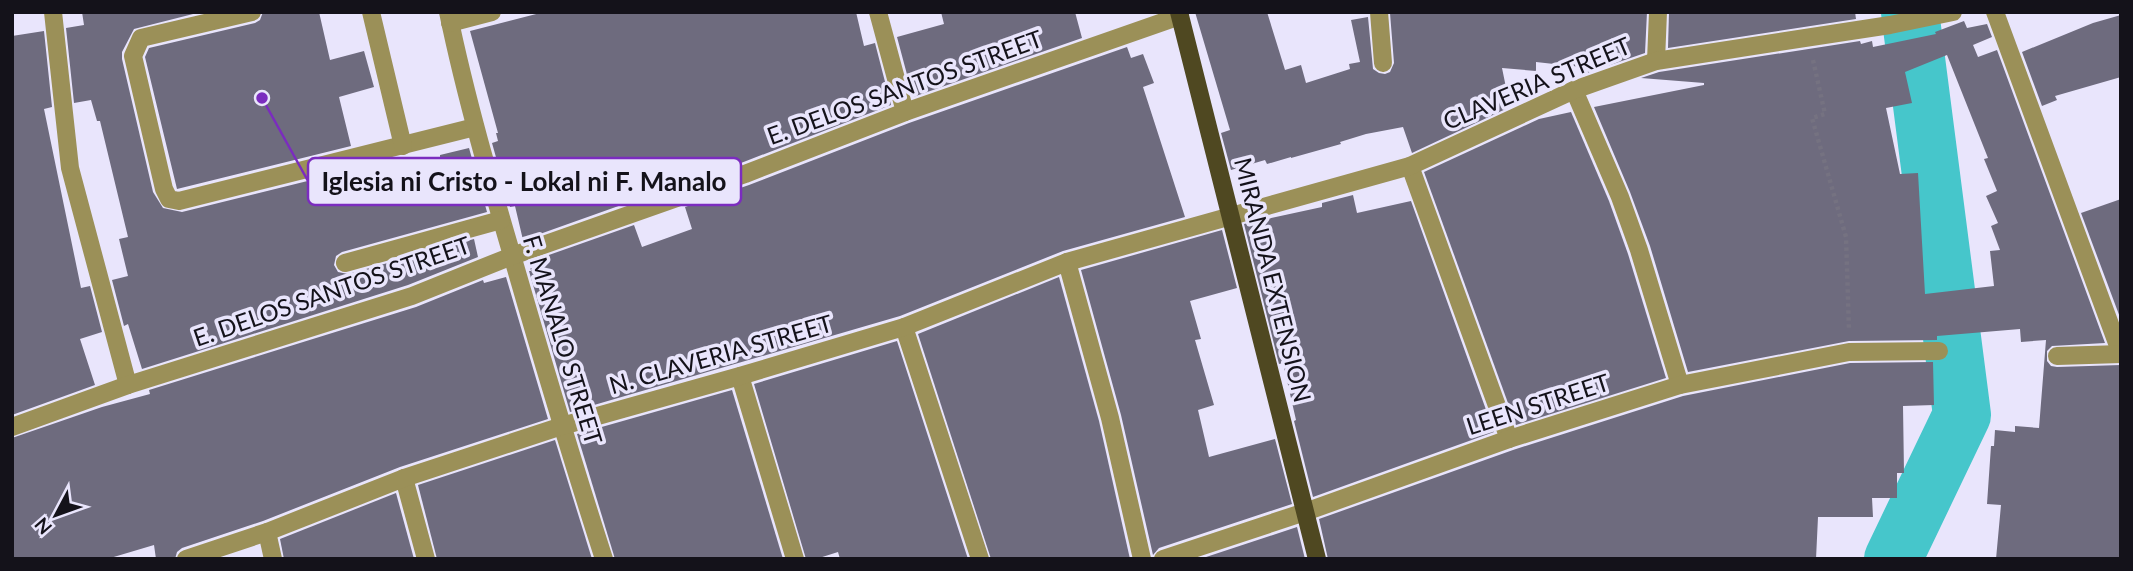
<svg xmlns="http://www.w3.org/2000/svg" width="2133" height="571" viewBox="0 0 2133 571" font-family="Lato,sans-serif">
	<rect width="100%" height="100%" fill="#e9e5fc"/>
	<g fill="none" stroke-linecap="round" stroke-linejoin="round">
		<path stroke="#46c6cb" stroke-width="58" d="M 1893,559 L 1962,415 L 1910,12"/>
	</g>
	<g fill="#6e6b7e" fill-rule="evenodd">
		<path d="M 82,12 L 201,12 L 134,29 L 122,52 L 122,59 L 153,192 L 163,208 L 182,212 L 356,169 L 358,176 L 440,157 L 440,155 L 469,148 L 487,212 L 342,252 L 336,256 L 334,265 L 338,272 L 348,274 L 474,239 L 478,257 L 408,285 L 142,369 L 128,324 L 124,326 L 112,280 L 128,276 L 119,239 L 128,237 L 100,121 L 97,121 L 91,100 L 74,103 L 66,28 L 84,25 Z"/>
		<path d="M 263,12 L 319,12 L 330,60 L 364,51 L 374,87 L 339,97 L 351,146 L 177,189 L 145,57 L 149,48 L 255,23 L 260,20 Z"/>
		<path d="M 544,12 L 856,12 L 864,46 L 875,43 L 891,105 L 741,163 L 678,186 L 677,184 L 626,199 L 627,203 L 523,240 L 515,206 L 510,207 L 492,143 L 498,141 L 496,133 L 498,133 L 470,31 Z"/>
		<path d="M 941,12 L 1075,12 L 1082,38 L 913,97 L 897,37 L 944,24 Z"/>
		<path d="M 1195,12 L 1267,12 L 1285,70 L 1301,65 L 1306,83 L 1350,69 L 1349,64 L 1360,62 L 1351,20 L 1368,17 L 1373,69 L 1379,73 L 1385,74 L 1390,72 L 1394,63 L 1390,13 L 1394,12 L 1647,12 L 1645,53 L 1584,74 L 1583,74 L 1581,67 L 1536,62 L 1536,71 L 1502,68 L 1510,107 L 1412,153 L 1403,127 L 1366,134 L 1340,142 L 1341,144 L 1291,158 L 1291,157 L 1267,164 L 1265,160 L 1231,170 L 1221,133 L 1230,130 Z"/>
		<path d="M 1669,12 L 1855,12 L 1856,19 L 1668,48 Z"/>
		<path d="M 2121,15 L 2121,77 L 2055,96 L 2057,100 L 2042,106 L 2022,52 L 2093,23 Z"/>
		<path d="M 1964,21 L 1967,28 L 1987,24 L 1992,37 L 1973,45 L 1978,57 L 1997,50 L 2105,343 L 2052,346 L 2047,351 L 2047,361 L 2051,366 L 2057,367 L 2121,365 L 2121,559 L 1996,559 L 2001,505 L 1987,504 L 1991,446 L 1994,446 L 1995,430 L 2015,432 L 2015,426 L 2039,428 L 2046,340 L 2021,342 L 2020,329 L 1937,336 L 1937,340 L 1849,341 L 1688,372 L 1650,246 L 1630,192 L 1594,107 L 1704,85 L 1704,83 L 1641,78 L 1659,72 L 1860,41 L 1861,44 L 1872,41 L 1873,47 L 1936,34 L 1935,32 ZM 1947,55 L 1988,158 L 1984,159 L 1997,191 L 1986,196 L 1998,223 L 1991,226 L 2000,250 L 1990,251 L 1994,286 L 1925,294 L 1918,173 L 1900,174 L 1886,108 L 1912,103 L 1905,72 Z"/>
		<path d="M 44,31 L 52,107 L 44,109 L 81,288 L 90,286 L 102,332 L 80,339 L 95,385 L 12,415 L 12,36 Z"/>
		<path d="M 1127,47 L 1131,58 L 1143,54 L 1154,83 L 1143,87 L 1185,217 L 1063,251 L 900,316 L 570,412 L 529,271 L 531,271 L 529,262 L 634,225 L 642,247 L 692,229 L 685,207 L 749,185 L 909,123 Z"/>
		<path d="M 1571,112 L 1609,201 L 1628,254 L 1666,378 L 1516,425 L 1424,172 L 1539,119 Z"/>
		<path d="M 1353,195 L 1357,213 L 1411,201 L 1494,432 L 1313,497 L 1294,421 L 1296,420 L 1283,363 L 1279,364 L 1244,224 L 1322,207 L 1322,203 Z"/>
		<path d="M 2121,199 L 2121,320 L 2081,213 Z"/>
		<path d="M 1222,230 L 1237,288 L 1190,301 L 1201,339 L 1195,340 L 1214,405 L 1198,410 L 1209,457 L 1275,439 L 1292,504 L 1159,548 L 1153,555 L 1121,415 L 1081,270 Z"/>
		<path d="M 506,277 L 548,419 L 400,467 L 263,521 L 182,548 L 177,552 L 175,559 L 156,559 L 154,545 L 107,559 L 12,559 L 12,438 L 102,407 L 150,394 L 149,390 L 416,307 L 483,280 L 484,283 Z"/>
		<path d="M 1059,277 L 1099,421 L 1130,559 L 991,559 L 918,334 Z"/>
		<path d="M 897,341 L 968,559 L 840,559 L 838,552 L 816,559 L 806,559 L 754,384 Z"/>
		<path d="M 1933,362 L 1934,405 L 1903,406 L 1904,473 L 1897,473 L 1897,498 L 1872,498 L 1873,517 L 1818,517 L 1816,559 L 1328,559 L 1319,519 L 1513,450 L 1683,396 L 1850,363 Z"/>
		<path d="M 732,390 L 783,559 L 615,559 L 577,434 Z"/>
		<path d="M 555,440 L 592,559 L 437,559 L 418,485 Z"/>
		<path d="M 396,493 L 414,559 L 284,559 L 280,539 Z"/>
		<path d="M 1297,527 L 1305,559 L 1200,559 Z"/>
	</g>
	<g fill="none" stroke-linecap="round" stroke-linejoin="round">
		<path stroke="#757281" stroke-width="4.5" stroke-dasharray="3.5 3.5" stroke-linecap="butt" d="M 1813,60 L 1825,114 L 1812,118 L 1846,237 L 1849,330"/>
		<g stroke="#9b9058" stroke-width="18">
			<path d="M 53,12 L 70,168 L 128,385"/>
			<path d="M 252,12 L 141,38 L 133,56 L 164,189 L 169,199 L 179,201 L 475,127"/>
			<path d="M 371,12 L 403,146"/>
			<path d="M 448,12 C 466,99 491,184 516,269 C 544,366 573,463 604,559"/>
			<path d="M 878,12 L 905,112"/>
			<path d="M 1379,12 L 1383,63"/>
			<path d="M 1995,12 L 2121,354"/>
			<path d="M 450,23 L 492,12"/>
			<path d="M 1656,61 L 1658,12"/>
			<path d="M 1574,90 L 1620,197 L 1639,250 L 1680,385"/>
			<path d="M 1410,166 L 1509,439"/>
			<path d="M 1067,262 L 1110,418 L 1142,559"/>
			<path d="M 345,263 L 501,220"/>
			<path d="M 904,327 L 980,559"/>
			<path d="M 2057,356 L 2121,354"/>
			<path d="M 740,376 L 795,559"/>
			<path d="M 12,427 L 128,385 L 412,296 L 512,256 L 745,174 L 905,112 L 1180,16"/>
			<path d="M 404,478 L 426,559"/>
			<path d="M 267,532 L 273,559"/>
			<path d="M 186,559 L 267,532 L 404,478 L 562,426 L 740,376 L 904,327 L 1067,262 L 1410,166 L 1574,90 L 1656,61 L 1890,25 L 1953,12"/>
			<path d="M 1163,559 L 1305,512 L 1509,439 L 1680,385 L 1849,352 L 1939,351"/>
		</g>
		<path stroke="#4f4821" stroke-width="18" d="M 1179,12 L 1317,559"/>
	</g>
	<g text-anchor="middle" stroke-width="7" stroke-linejoin="round" paint-order="stroke">
		<g font-size="24" fill="#14121a" stroke="#e9e5fc">
			<text transform="translate(1537 84) rotate(-23)" y="8">CLAVERIA STREET</text>
			<text transform="translate(905 88) rotate(-20)" y="8">E. DELOS SANTOS STREET</text>
			<text transform="translate(1272 280) rotate(76)" y="8">MIRANDA EXTENSION</text>
			<text transform="translate(332 292) rotate(-19)" y="8">E. DELOS SANTOS STREET</text>
			<text transform="translate(562 340) rotate(73)" y="8">F. MANALO STREET</text>
			<text transform="translate(721 355) rotate(-16)" y="8">N. CLAVERIA STREET</text>
			<text transform="translate(1538 405) rotate(-18)" y="8">LEEN STREET</text>
		</g>
	</g>
	<path fill="none" stroke="#7b2cbf" stroke-width="2.5" d="M262 98L308 181"/>
	<circle fill="#7b2cbf" stroke="#e9e5fc" stroke-width="2.5" cx="262" cy="98" r="7"/>
	<rect fill="#e9e5fc" stroke="#7b2cbf" stroke-width="2.5" x="308" y="158" width="433" height="47" rx="7"/>
	<g font-size="26" text-anchor="middle" font-weight="bold" fill="#14121a">
		<text x="524" y="191">Iglesia ni Cristo - Lokal ni F. Manalo</text>
	</g>
	<rect width="2133" height="571" fill="none" stroke="#14121a" stroke-width="28"/>
	<g transform="translate(56 515) rotate(229)" stroke="#e9e5fc" stroke-width="5" paint-order="stroke">
	<path d="M0-5L12 26L0 18L-12 26Z" fill="#14121a"/>
	<text y="-10" font-size="19" font-weight="bold" text-anchor="middle" fill="#14121a">N</text>
	</g>
</svg>
